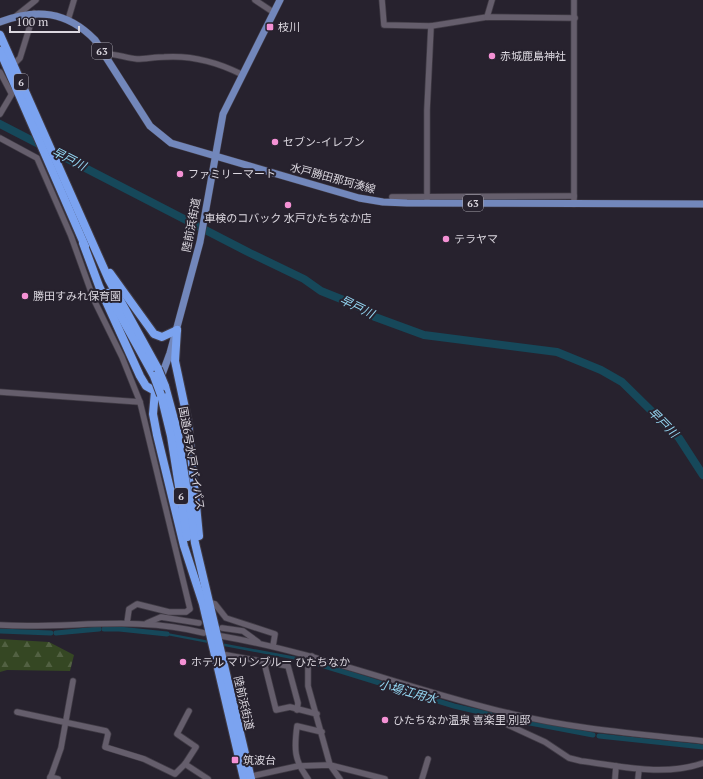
<svg xmlns="http://www.w3.org/2000/svg" width="703" height="779" viewBox="0 0 703 779" font-family="'PT Serif','Noto Sans JP',serif">
	<defs>
		<pattern id="forest-firs" width="22" height="20" patternUnits="userSpaceOnUse"><rect width="22" height="20" fill="#354723"/><path d="M5 1l3.5 6h-7zM16 11l3.5 6h-7z" fill="#526142"/></pattern>
	</defs>
	<rect width="100%" height="100%" fill="#27222e"/>
	<path fill="url(#forest-firs)" d="M 0,639 L 49,642 L 74,655 L 70,671 L 7,670 L 0,672 Z"/>
	<path fill="#16485a" d="M 162,632 L 308,659 L 325,664 L 324,667 L 307,662 L 161,634 Z"/>
	<g fill="none" stroke-linecap="round" stroke-linejoin="round">
		<g stroke="#16485a" stroke-width="5">
			<path d="M 104,629 L 119,629 L 167,634"/>
			<path d="M 0,631 L 51,633"/>
			<path d="M 56,633 L 99,629"/>
			<path d="M 318,664 L 454,706 L 505,718"/>
			<path d="M 509,719 L 593,735"/>
			<path d="M 599,736 L 703,747"/>
		</g>
		<path stroke="#16485a" stroke-width="8" d="M 0,124 L 250,253 L 304,279 L 321,291 L 356,305 L 375,317 L 424,335 L 557,352 L 601,370 L 622,382 L 679,438 L 703,475"/>
		<defs>
			<g id="minor">
				<path d="M 255,0 L 273,12"/>
				<path d="M 382,0 L 384,25 L 431,26 L 487,17 L 575,18"/>
				<path d="M 16,16 L 36,0"/>
				<path d="M 487,17 L 492,0"/>
				<path d="M 68,20 L 74,0"/>
				<path d="M 104,54 C 115,53 125,58 137,59 C 146,59 155,57 164,57 C 192,55 217,62 241,74"/>
				<path d="M 13,65 L 20,58 L 34,13"/>
				<path d="M 0,72 L 11,93"/>
				<path d="M 0,114 L 16,87"/>
				<path d="M 0,138 L 37,158 L 71,236 L 94,300 L 122,357 L 140,402 L 190,609 L 186,612 L 169,612 L 137,604 L 129,609 L 127,623"/>
				<path d="M 392,197 L 574,196"/>
				<path d="M 427,199 L 427,110 L 431,26"/>
				<path d="M 574,204 L 574,0"/>
				<path d="M 0,392 L 140,402"/>
				<path d="M 208,602 L 215,604 L 226,618 L 275,634 L 273,646"/>
				<path d="M 147,623 L 161,617 L 199,623"/>
				<path d="M 0,625 C 70,629 135,615 204,633"/>
				<path d="M 222,628 L 243,631 L 258,642"/>
				<path d="M 221,636 C 319,653 412,690 508,713 C 572,729 638,734 703,741"/>
				<path d="M 221,654 L 288,666 L 298,703 L 297,710"/>
				<path d="M 312,656 L 308,668 L 308,686 L 330,765 L 340,779"/>
				<path d="M 264,662 L 276,710 L 290,707 L 317,714"/>
				<path d="M 17,712 L 106,731 L 108,734 L 105,747 L 144,759 L 175,774 L 185,764 L 196,747 L 177,734 L 189,711"/>
				<path d="M 508,713 L 508,725 L 545,742 L 569,758 L 581,761 C 621,766 663,777 703,763"/>
				<path d="M 185,764 L 208,779"/>
				<path d="M 50,777 L 58,779"/>
				<path d="M 248,777 L 298,766 L 330,765 L 385,779"/>
				<path d="M 50,779 L 61,748 L 73,681"/>
				<path d="M 308,779 C 294,760 294,749 297,726 L 322,732"/>
				<path d="M 422,779 L 428,759"/>
				<path d="M 615,779 L 616,766"/>
				<path d="M 638,779 L 639,769"/>
			</g>
			<g id="major">
				<path d="M 0,22 C 36,8 67,11 95,40 L 150,126 L 171,143 L 359,198 L 383,202 L 407,203 L 703,204"/>
				<path d="M 160,380 L 170,353 L 200,242 L 223,114 L 280,0"/>
			</g>
			<g id="highway">
				<path d="M 0,35 L 109,280 L 158,369"/>
				<path d="M 0,51 L 85,246"/>
				<path d="M 83,243 L 99,286 L 140,376 L 146,386 L 155,391 L 153,414 L 157,435 L 184,546 L 203,604 L 244,779"/>
				<path d="M 110,273 L 154,334 L 162,337 L 177,330"/>
				<path d="M 108,293 L 154,376"/>
				<path d="M 177,330 L 175,361 L 188,422 L 199,536"/>
				<path d="M 165,386 L 178,434 L 195,543 L 251,779"/>
				<path d="M 161,395 L 171,436 L 187,537"/>
			</g>
		</defs>
		<use href="#minor" stroke="#413c46" stroke-width="7"/>
		<use href="#major" stroke="#413c46" stroke-width="8"/>
		<use href="#highway" stroke="#413c46" stroke-width="10"/>
		<use href="#minor" stroke="#655e6c" stroke-width="5.5"/>
		<use href="#major" stroke="#7287bb" stroke-width="7"/>
		<use href="#highway" stroke="#7ba3f0" stroke-width="8"/>
		<defs>
			<g id="highway-bridge">
				<path d="M 158,369 L 165,386"/>
				<path d="M 154,376 L 161,395"/>
			</g>
		</defs>
		<use href="#highway-bridge" stroke="#413c46" stroke-width="10" stroke-linecap="butt"/>
		<use href="#highway-bridge" stroke="#7ba3f0" stroke-width="8"/>
	</g>
	<g fill="#f491d4" stroke="#27222e" stroke-width="1.5">
		<rect x="266" y="23" width="8" height="8" rx="2"/>
		<circle cx="492" cy="56" r="4"/>
		<circle cx="275" cy="142" r="4"/>
		<circle cx="180" cy="174" r="4"/>
		<circle cx="288" cy="205" r="4"/>
		<circle cx="446" cy="239" r="4"/>
		<circle cx="25" cy="296" r="4"/>
		<circle cx="183" cy="662" r="4"/>
		<circle cx="385" cy="720" r="4"/>
		<rect x="231" y="756" width="8" height="8" rx="2"/>
	</g>
	<g text-anchor="middle" stroke-width="4" stroke-linejoin="round" paint-order="stroke">
		<g fill="#27222e" stroke="#a5a1aa" stroke-width="1">
			<rect x="92" y="43" width="20" height="16" rx="3"/>
			<rect x="14" y="74" width="14" height="16" rx="3"/>
			<rect x="463" y="195" width="20" height="16" rx="3"/>
			<rect x="174" y="488" width="14" height="16" rx="3"/>
		</g>
		<g font-size="10" font-weight="bold" fill="#dbd7df">
			<text x="102" y="55">63</text>
			<text x="21" y="86">6</text>
			<text x="473" y="207">63</text>
			<text x="181" y="500">6</text>
		</g>
		<g font-size="11" fill="#dbd7df" stroke="#27222e" text-anchor="start">
			<text x="278" y="31">枝川</text>
			<text x="500" y="60">赤城鹿島神社</text>
			<text x="283" y="146">セブン-イレブン</text>
			<text x="188" y="178">ファミリーマート</text>
			<text x="288" y="222" text-anchor="middle">車検のコバック 水戸ひたちなか店</text>
			<text x="454" y="243">テラヤマ</text>
			<text x="33" y="300">勝田すみれ保育園</text>
			<text x="191" y="666">ホテル マリンブルー ひたちなか</text>
			<text x="393" y="724">ひたちなか温泉 喜楽里 別邸</text>
			<text x="243" y="764">筑波台</text>
		</g>
		<g font-size="11" fill="#dbd7df" stroke="#27222e">
			<text transform="translate(333 178) rotate(15)" y="4">水戸勝田那珂湊線</text>
			<text transform="translate(191 225) rotate(-79)" y="4">陸前浜街道</text>
			<text transform="translate(192 458) rotate(80)" y="4">国道6号水戸バイパス</text>
			<text transform="translate(244 703) rotate(77)" y="4">陸前浜街道</text>
		</g>
		<g font-size="12" font-style="italic" fill="#95d8f4" stroke="#27222e">
			<text transform="translate(69 159) rotate(27)" y="4">早戸川</text>
			<text transform="translate(357 307) rotate(26)" y="4">早戸川</text>
			<text transform="translate(663 423) rotate(45)" y="4">早戸川</text>
			<text transform="translate(408 692) rotate(15)" y="4">小場江用水</text>
		</g>
	</g>
	<path d="M10 26v6h69v-6" fill="none" stroke="#dbd7df" stroke-width="2"/>
	<text x="16" y="26" font-size="12" fill="#dbd7df" stroke="#27222e" stroke-width="3" paint-order="stroke">100 m</text>
</svg>
